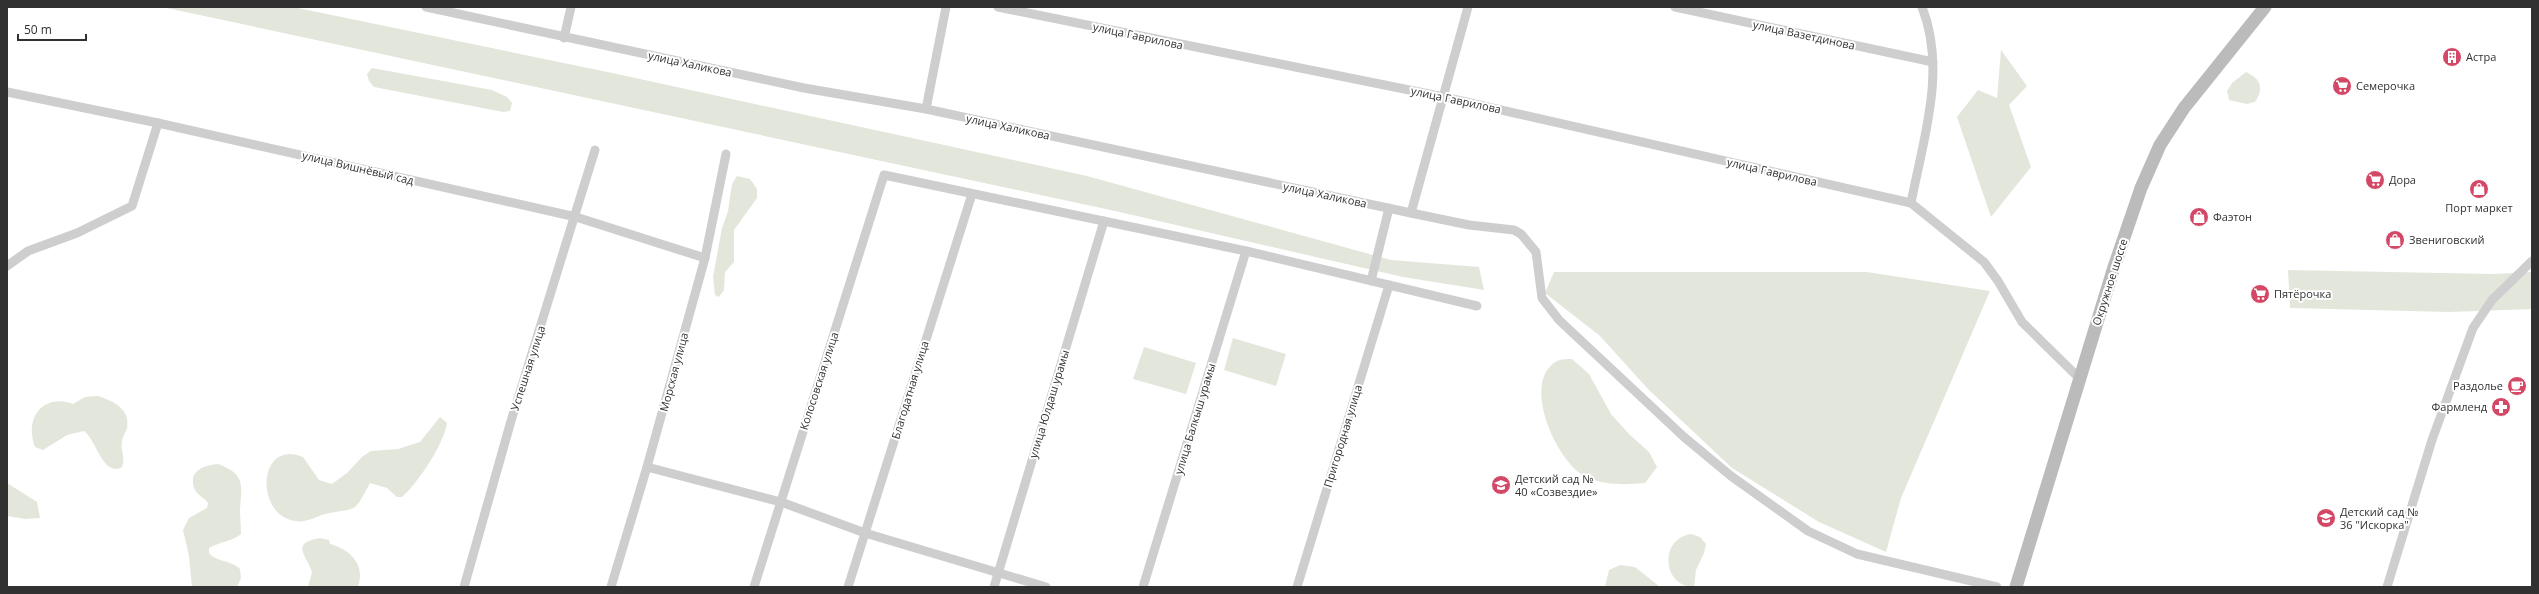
<svg xmlns="http://www.w3.org/2000/svg" width="2539" height="594" viewBox="0 0 2539 594" font-family="'Open Sans',sans-serif">
	<rect width="100%" height="100%" fill="#fff"/>
	<g fill="#e3e7db">
		<path d="M 162,7 L 293,7 L 617,74 L 1087,176 L 1391,260 L 1479,267 L 1484,290 L 1403,277 L 1115,211 Z"/>
		<path d="M 2001,50 L 2027,86 L 2009,105 L 2031,167 L 1991,217 L 1957,117 L 1978,90 L 1997,98 Z"/>
		<path d="M 372,68 L 492,90 L 507,97 L 512,103 L 510,111 L 503,112 L 374,87 L 369,81 L 367,74 Z"/>
		<path d="M 2246,72 C 2261,79 2264,88 2255,102 L 2247,104 L 2229,100 L 2227,91 L 2232,83 Z"/>
		<path d="M 737,176 L 750,179 L 753,183 L 757,189 L 757,198 L 734,230 L 734,262 L 725,272 L 724,290 L 719,297 L 715,295 L 713,277 L 722,228 L 728,211 L 732,184 Z"/>
		<path d="M 2288,270 L 2493,274 L 2532,272 L 2532,309 L 2449,312 L 2290,308 Z"/>
		<path d="M 1554,272 L 1867,272 L 1990,291 L 1901,498 L 1886,552 L 1819,522 L 1732,468 L 1648,389 L 1600,336 L 1545,293 Z"/>
		<path d="M 1233,338 L 1286,354 L 1276,386 L 1224,370 Z"/>
		<path d="M 1144,347 L 1196,363 L 1186,394 L 1133,379 Z"/>
		<path d="M 1572,359 L 1589,374 L 1611,414 L 1629,434 L 1649,452 L 1657,467 L 1645,483 C 1626,485 1606,485 1588,478 C 1558,466 1519,382 1557,361 C 1561,359 1567,359 1572,359 Z"/>
		<path d="M 98,396 C 113,401 131,409 127,428 C 126,433 122,437 122,442 C 120,452 126,455 122,467 C 103,478 96,439 84,431 L 67,435 L 43,450 L 35,447 C 24,418 43,393 73,404 L 85,397 Z"/>
		<path d="M 440,417 L 447,423 C 444,444 418,483 402,497 L 397,497 L 387,488 L 370,483 C 353,515 358,507 325,514 C 315,517 306,523 295,521 C 254,515 258,438 303,457 L 319,480 L 332,484 L 347,473 L 363,456 L 371,451 L 398,449 L 420,442 Z"/>
		<path d="M 218,464 C 245,474 242,484 240,509 C 240,517 241,526 241,534 C 231,542 219,542 209,548 L 209,553 C 216,562 231,560 240,569 L 241,578 L 237,587 L 192,587 L 189,556 L 183,530 L 189,518 L 207,508 L 208,503 C 205,498 198,496 195,490 C 187,472 203,465 218,464 Z"/>
		<path d="M 7,483 L 37,502 L 40,518 L 25,519 L 7,516 Z"/>
		<path d="M 1691,534 L 1700,537 L 1706,544 L 1704,553 L 1696,570 L 1694,587 C 1663,587 1658,539 1691,534 Z"/>
		<path d="M 320,538 L 329,540 L 330,544 C 350,549 366,565 358,587 L 308,587 L 312,572 C 306,554 290,543 320,538 Z"/>
		<path d="M 1620,565 L 1635,567 L 1660,587 L 1605,587 L 1609,570 Z"/>
	</g>
	<g fill="none" stroke-linecap="round" stroke-linejoin="round">
		<g stroke="#cecece" stroke-width="9">
			<path d="M 426,7 L 804,88 L 926,109 L 1411,213 L 1469,225 L 1514,230 L 1521,234 L 1536,252 L 1542,298 L 1559,320 L 1684,437 L 1731,476 L 1808,531 L 1857,554 L 1997,587"/>
			<path d="M 998,7 L 1444,97 L 1911,203"/>
			<path d="M 1675,7 L 1933,62"/>
			<path d="M 1922,7 C 1947,70 1923,140 1911,203 L 1984,262 L 1998,281 L 2022,322 L 2080,379"/>
			<path d="M 564,38 L 571,7"/>
			<path d="M 7,92 L 158,123 L 576,217 L 705,258"/>
			<path d="M 926,109 L 946,7"/>
			<path d="M 1411,213 L 1468,7"/>
			<path d="M 7,266 L 28,251 L 77,233 L 132,206 L 158,123"/>
			<path d="M 1371,281 L 1389,208"/>
			<path d="M 647,467 L 781,502 L 865,533 L 1046,587"/>
			<path d="M 464,587 L 511,421 L 595,150"/>
			<path d="M 611,587 L 647,467 L 705,258 L 726,154"/>
			<path d="M 754,587 L 884,175 L 1246,251 L 1477,306"/>
			<path d="M 848,587 L 972,194"/>
			<path d="M 994,587 L 1104,221"/>
			<path d="M 1143,587 L 1246,251"/>
			<path d="M 1297,587 L 1389,285"/>
			<path d="M 2387,587 L 2432,440 L 2473,328 L 2492,300 L 2532,261"/>
		</g>
		<path stroke="#bbb" stroke-width="13" d="M 2016,587 L 2114,267 L 2141,188 L 2160,145 L 2184,108 L 2265,7"/>
	</g>
	<defs>
		<symbol id="building-disc" viewBox="-11 -11 22 22"><circle r="9.5" fill="#d34867" stroke="#fff"/><path d="M-4-6H4V6H1V3H-1V6H-4ZM-2.5-4.3h1.7v1.8h-1.7ZM.8-4.3h1.7v1.8H.8ZM-2.5-1h1.7V.8h-1.7ZM.8-1h1.7V.8H.8Z" fill="#fff"/></symbol>
		<symbol id="supermarket-disc" viewBox="-11 -11 22 22"><circle r="9.5" fill="#d34867" stroke="#fff"/><path d="M-6-5.5h2.5l.6 2H6L4.5 2H-2.5L-4.4-4H-6ZM-1.5 3.2a1.3 1.3 0 1 0 .1 0ZM3 3.2a1.3 1.3 0 1 0 .1 0Z" fill="#fff"/></symbol>
		<symbol id="shop-disc" viewBox="-11 -11 22 22"><circle r="9.5" fill="#d34867" stroke="#fff"/><path d="M-5-2.5h2.3a2.7 3.5 0 0 1 5.4 0H5L5.5 6h-11ZM-1.5-2.5h3a1.5 2.3 0 0 0-3 0Z" fill="#fff"/></symbol>
		<symbol id="cafe-disc" viewBox="-11 -11 22 22"><circle r="9.5" fill="#d34867" stroke="#fff"/><path d="M-5.5-4.5H6V0H3Q3 3.5 0 3.5H-2.5Q-5.5 3.5-5.5 0ZM3-3.2v2h1.7v-2ZM-6 4.5H4V6H-6Z" fill="#fff"/></symbol>
		<symbol id="pharmacy-disc" viewBox="-11 -11 22 22"><circle r="9.5" fill="#d34867" stroke="#fff"/><path d="M-2-6h4v4h4v4h-4v4h-4v-4h-4v-4h4Z" fill="#fff"/></symbol>
		<symbol id="school-disc" viewBox="-11 -11 22 22"><circle r="9.5" fill="#d34867" stroke="#fff"/><path d="M0-5L7-2L0 1L-7-2ZM-4 1L0 2.5L4 1V4Q0 6-4 4Z" fill="#fff"/></symbol>
	</defs>
	<g fill-rule="evenodd">
		<use href="#building-disc" x="2441" y="46" width="22" height="22"/>
		<use href="#supermarket-disc" x="2331" y="75" width="22" height="22"/>
		<use href="#supermarket-disc" x="2364" y="169" width="22" height="22"/>
		<use href="#shop-disc" x="2468" y="178" width="22" height="22"/>
		<use href="#shop-disc" x="2188" y="206" width="22" height="22"/>
		<use href="#shop-disc" x="2384" y="229" width="22" height="22"/>
		<use href="#supermarket-disc" x="2249" y="283" width="22" height="22"/>
		<use href="#cafe-disc" x="2506" y="375" width="22" height="22"/>
		<use href="#pharmacy-disc" x="2490" y="396" width="22" height="22"/>
		<use href="#school-disc" x="1490" y="474" width="22" height="22"/>
		<use href="#school-disc" x="2315" y="507" width="22" height="22"/>
	</g>
	<g text-anchor="middle" stroke-width="4" stroke-linejoin="round" paint-order="stroke">
		<g font-size="11" fill="#313131" stroke="#fff">
			<text transform="translate(1804 35) rotate(12)" y="4">улица Вазетдинова</text>
			<text transform="translate(1138 36) rotate(12)" y="4">улица Гаврилова</text>
			<text transform="translate(690 64) rotate(12)" y="4">улица Халикова</text>
			<text transform="translate(1456 100) rotate(12)" y="4">улица Гаврилова</text>
			<text transform="translate(1008 127) rotate(12)" y="4">улица Халикова</text>
			<text transform="translate(358 168) rotate(13)" y="4">улица Вишнёвый сад</text>
			<text transform="translate(1772 172) rotate(13)" y="4">улица Гаврилова</text>
			<text transform="translate(1325 195) rotate(12)" y="4">улица Халикова</text>
			<text transform="translate(2110 282) rotate(-72)" y="4">Окружное шоссе</text>
			<text transform="translate(528 368) rotate(-72)" y="4">Успешная улица</text>
			<text transform="translate(674 372) rotate(-75)" y="4">Морская улица</text>
			<text transform="translate(819 381) rotate(-72)" y="4">Колосовская улица</text>
			<text transform="translate(910 390) rotate(-73)" y="4">Благодатная улица</text>
			<text transform="translate(1049 404) rotate(-73)" y="4">улица Юлдаш урамы</text>
			<text transform="translate(1195 419) rotate(-73)" y="4">улица Балкыш урамы</text>
			<text transform="translate(1343 436) rotate(-73)" y="4">Пригородная улица</text>
		</g>
		<g font-size="11" fill="#313131" stroke="#fff" text-anchor="start">
			<text x="2466" y="61">Астра</text>
			<text x="2356" y="90">Семерочка</text>
			<text x="2389" y="184">Дора</text>
			<text x="2479" y="212" text-anchor="middle">Порт маркет</text>
			<text x="2213" y="221">Фаэтон</text>
			<text x="2409" y="244">Звениговский</text>
			<text x="2274" y="298">Пятёрочка</text>
			<text x="2503" y="390" text-anchor="end">Раздолье</text>
			<text x="2487" y="411" text-anchor="end">Фармленд</text>
			<text x="1515" y="483">Детский сад №<tspan x="1515" dy="13">40 «Созвездие»</tspan></text>
			<text x="2340" y="516">Детский сад №<tspan x="2340" dy="13">36 "Искорка"</tspan></text>
		</g>
	</g>
	<rect width="2539" height="594" fill="none" stroke="#313131" stroke-width="16"/>
	<path d="M18 34v6h68v-6" fill="none" stroke="#313131" stroke-width="2"/>
	<text x="24" y="34" font-size="12" fill="#313131" stroke="#ffffff" stroke-width="3" paint-order="stroke">50 m</text>
</svg>
